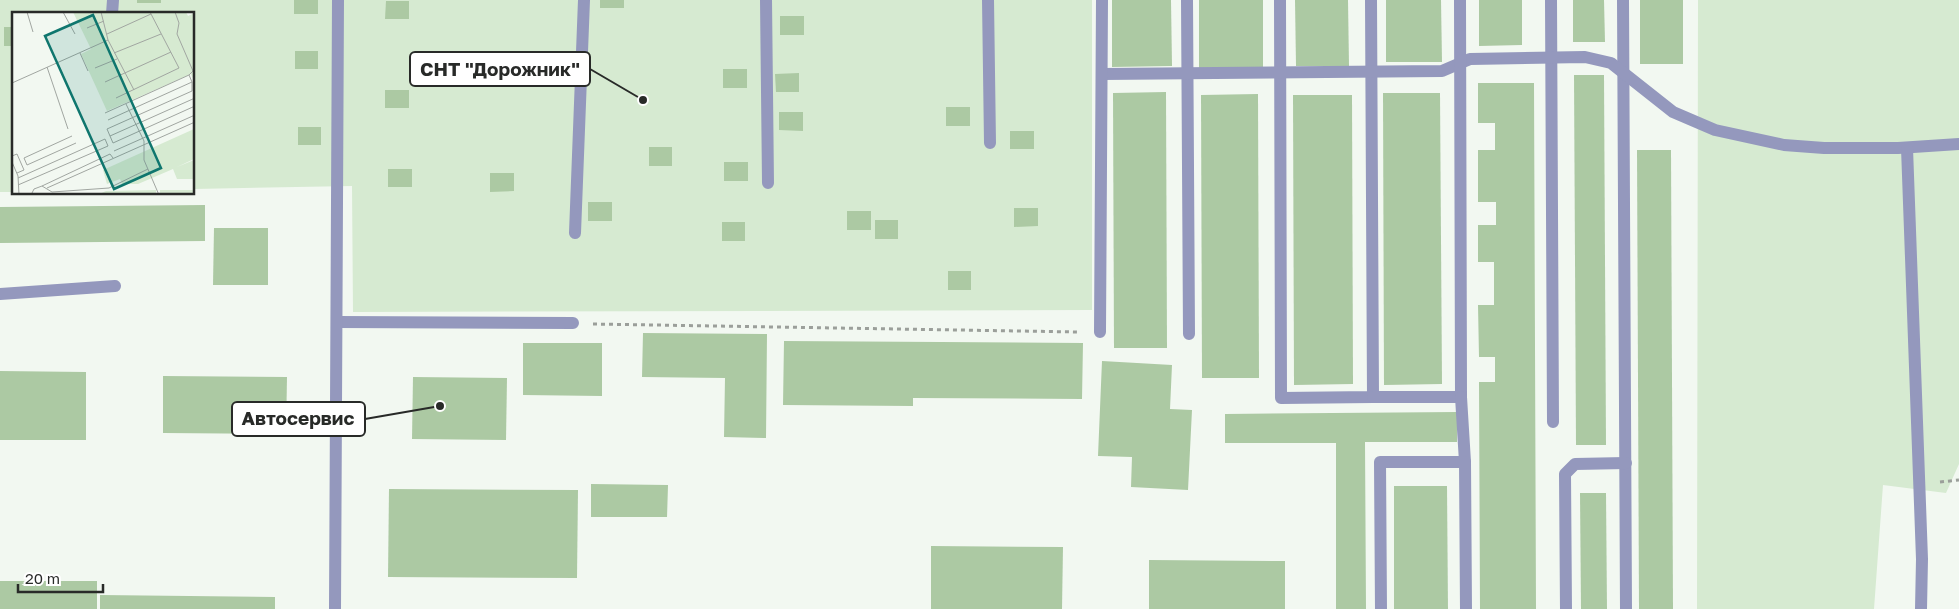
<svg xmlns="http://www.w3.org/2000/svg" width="1959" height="609" viewBox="0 0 1959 609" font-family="'Golos Text',sans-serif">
	<rect width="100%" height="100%" fill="#f2f8f1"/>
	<g fill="#d6ead1">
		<path d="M 0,0 L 1092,0 L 1092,310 L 353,312 L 352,186 L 194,189 L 194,14 L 14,14 L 14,192 L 0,192 Z"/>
		<path d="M 1698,0 L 1959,0 L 1959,464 L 1946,493 L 1883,485 L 1874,609 L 1697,609 Z"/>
	</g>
	<g fill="#acc9a3">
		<rect x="137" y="0" width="24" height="3"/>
		<rect x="294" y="0" width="24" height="14"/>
		<rect x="600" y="0" width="24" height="8"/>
		<path d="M 1112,0 L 1171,0 L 1172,66 L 1112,67 Z"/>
		<path d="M 1199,0 L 1263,0 L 1263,67 L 1199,68 Z"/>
		<path d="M 1295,0 L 1348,0 L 1349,66 L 1296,66 Z"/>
		<path d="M 1386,0 L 1441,0 L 1442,62 L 1386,62 Z"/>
		<path d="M 1479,0 L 1522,0 L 1522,45 L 1479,46 Z"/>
		<path d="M 1573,0 L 1604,0 L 1605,42 L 1573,42 Z"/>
		<rect x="1640" y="0" width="43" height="64"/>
		<path d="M 386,1 L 409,1 L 409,19 L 385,19 Z"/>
		<rect x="780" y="16" width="24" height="19"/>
		<rect x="4" y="27" width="10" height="19"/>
		<rect x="295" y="51" width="23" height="18"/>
		<rect x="723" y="69" width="24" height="19"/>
		<path d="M 799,73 L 799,92 L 776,92 L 775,74 Z"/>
		<path d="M 1574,75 L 1604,75 L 1606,445 L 1576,445 Z"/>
		<path d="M 1478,83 L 1534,83 L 1536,609 L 1480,609 L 1479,382 L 1495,382 L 1495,357 L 1479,357 L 1478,305 L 1494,305 L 1494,262 L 1478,262 L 1478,225 L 1496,225 L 1496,202 L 1478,202 L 1478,150 L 1495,150 L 1495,123 L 1478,123 Z"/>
		<rect x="385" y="90" width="24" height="18"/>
		<path d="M 1166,92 L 1167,348 L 1114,348 L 1113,93 Z"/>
		<path d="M 1383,93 L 1440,93 L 1442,384 L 1384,385 Z"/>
		<path d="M 1258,94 L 1259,378 L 1202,378 L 1201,95 Z"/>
		<path d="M 1293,95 L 1352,95 L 1353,384 L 1294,385 Z"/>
		<rect x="946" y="107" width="24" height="19"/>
		<path d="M 779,112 L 803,112 L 803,131 L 779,130 Z"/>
		<rect x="298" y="127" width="23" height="18"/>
		<rect x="1010" y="131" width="24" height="18"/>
		<rect x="649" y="147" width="23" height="19"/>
		<path d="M 1637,150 L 1671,150 L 1673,609 L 1639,609 Z"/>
		<rect x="724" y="162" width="24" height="19"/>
		<rect x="388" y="169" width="24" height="18"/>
		<path d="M 490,173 L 514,173 L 514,191 L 490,192 Z"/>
		<rect x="588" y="202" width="24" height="19"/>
		<path d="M 205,205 L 205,241 L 0,243 L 0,207 Z"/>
		<path d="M 1014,208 L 1038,208 L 1038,226 L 1014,227 Z"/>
		<rect x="847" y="211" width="24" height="19"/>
		<rect x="875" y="220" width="23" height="19"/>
		<rect x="722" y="222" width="23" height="19"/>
		<path d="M 214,228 L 268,228 L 268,285 L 213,285 Z"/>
		<rect x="948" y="271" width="23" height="19"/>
		<path d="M 643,333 L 767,334 L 766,438 L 724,437 L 725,378 L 642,377 Z"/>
		<path d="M 784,341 L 1083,343 L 1082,399 L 913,398 L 913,406 L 783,405 Z"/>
		<path d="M 523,343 L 602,343 L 602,396 L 523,395 Z"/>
		<path d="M 1102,361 L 1172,365 L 1170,409 L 1192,410 L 1188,490 L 1131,487 L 1132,457 L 1098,456 Z"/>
		<path d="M 0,371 L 86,372 L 86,440 L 0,440 Z"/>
		<path d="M 163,376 L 287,377 L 286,434 L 163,433 Z"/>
		<path d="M 413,377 L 507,378 L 506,440 L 412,439 Z"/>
		<path d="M 1457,412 L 1457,442 L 1365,442 L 1366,609 L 1336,609 L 1336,443 L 1225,443 L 1225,414 Z"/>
		<path d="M 591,484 L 668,485 L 667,517 L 591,517 Z"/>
		<path d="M 1394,486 L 1447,486 L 1448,609 L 1394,609 Z"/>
		<path d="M 389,489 L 578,490 L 577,578 L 388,577 Z"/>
		<path d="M 1580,493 L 1606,493 L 1607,609 L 1581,609 Z"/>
		<path d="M 931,546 L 1063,547 L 1062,609 L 931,609 Z"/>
		<path d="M 1149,560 L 1285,561 L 1285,609 L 1149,609 Z"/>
		<rect x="0" y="581" width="97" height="28"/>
		<path d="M 100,595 L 275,597 L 275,609 L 100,609 Z"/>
	</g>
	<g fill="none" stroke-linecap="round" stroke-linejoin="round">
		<g stroke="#9b9f9a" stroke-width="3" stroke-dasharray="4 4" stroke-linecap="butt">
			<path d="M 593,324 L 1079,332"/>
			<path d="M 1940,482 L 1959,480"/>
		</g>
		<g stroke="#9498bd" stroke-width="12">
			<path d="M 766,0 L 768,183"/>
			<path d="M 988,0 L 990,143"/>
			<path d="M 1187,0 L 1189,334"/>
			<path d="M 1280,0 L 1281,398 L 1373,397 L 1371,0"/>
			<path d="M 1551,0 L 1553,422"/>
			<path d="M 1623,0 L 1626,609"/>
			<path d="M 112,14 L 113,0"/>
			<path d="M 1102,74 L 1442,71 L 1470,59 L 1585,57 L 1611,63 L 1673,112 L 1715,130 L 1784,145 L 1824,148 L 1898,148 L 1959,144"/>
			<path d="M 1907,148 L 1922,559 L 1921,609"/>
			<path d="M 575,233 L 584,0"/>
			<path d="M 0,294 L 115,286"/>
			<path d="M 337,322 L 573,323"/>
			<path d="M 1100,332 L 1102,0"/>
			<path d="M 1373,397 L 1461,397 L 1460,0"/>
			<path d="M 1461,397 L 1465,462"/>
			<path d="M 335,609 L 338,0"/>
			<path d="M 1381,609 L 1380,462 L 1465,462 L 1466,609"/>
			<path d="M 1566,609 L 1565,474 L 1575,464 L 1626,463"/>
		</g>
	</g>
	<g transform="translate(12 12)">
		<rect width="182" height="182" fill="#f2f8f1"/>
		<path d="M 61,0 L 174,0 L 176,4 L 182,1 L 182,69 L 179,62 L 95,99 L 69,42 L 79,37 ZM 182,117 L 182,147 L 165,155 L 182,148 L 182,167 L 165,167 L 161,157 L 126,172 L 110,172 L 108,167 L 95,172 L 91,158 ZM 144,178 L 144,182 L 85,183 L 94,179 ZM 148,178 L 182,178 L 182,182 L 148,182 Z" fill="#d6ead1"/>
		<path fill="none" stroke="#a1a6a1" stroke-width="1" d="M 15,0 L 21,20M 51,0 L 63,22M 89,0 L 96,28 L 122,78M 163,0 L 167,11 L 165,22 L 181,59 L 177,63M 75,16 L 92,9M 95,22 L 139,2M 68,41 L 76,59M 102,41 L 149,22M 35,55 L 56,117M 83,56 L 105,47M 93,70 L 159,40M 180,70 L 180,79 L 95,117 L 98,124 L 183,86M 0,71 L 96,28M 104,86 L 167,56 L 138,0M 114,92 L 132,129 L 132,148 L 147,183M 93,101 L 177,63 L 180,70 L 96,108M 60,124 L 12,146 L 15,153 L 64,131M 98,124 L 101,131 L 183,94M 102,139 L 183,103M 0,144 L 5,142 L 12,158 L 5,161M 0,150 L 6,164 L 7,183M 6,166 L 93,127 L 96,134 L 6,173M 30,174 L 98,142 L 101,146M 35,176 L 183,110M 19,183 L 22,177 L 30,174 L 40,180 L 97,176 L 136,157"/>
		<path fill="#0f766e" fill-opacity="0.15" stroke="#0f766e" stroke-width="2.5" d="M 81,3 L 149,156 L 102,177 L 33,24 Z"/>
		<rect width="182" height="182" fill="none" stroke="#282a28" stroke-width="2.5"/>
	</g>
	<path fill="none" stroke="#282a28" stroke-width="2" d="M643 100L590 69M440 406L365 419"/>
	<g fill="#282a28" stroke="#fff" stroke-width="2">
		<circle cx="643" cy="100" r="5"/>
		<circle cx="440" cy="406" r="5"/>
	</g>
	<g fill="#fff" stroke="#282a28" stroke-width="2">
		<rect x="410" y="52" width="180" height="34" rx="5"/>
		<rect x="232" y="402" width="133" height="34" rx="5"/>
	</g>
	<g font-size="19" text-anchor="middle" font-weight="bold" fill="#282a28">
		<text x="500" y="76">СНТ "Дорожник"</text>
		<text x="298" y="425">Автосервис</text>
	</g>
	<path d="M18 584v8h85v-8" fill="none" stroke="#282a28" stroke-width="2.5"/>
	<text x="25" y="584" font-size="15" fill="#282a28" stroke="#ffffff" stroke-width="4" paint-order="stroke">20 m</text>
</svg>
